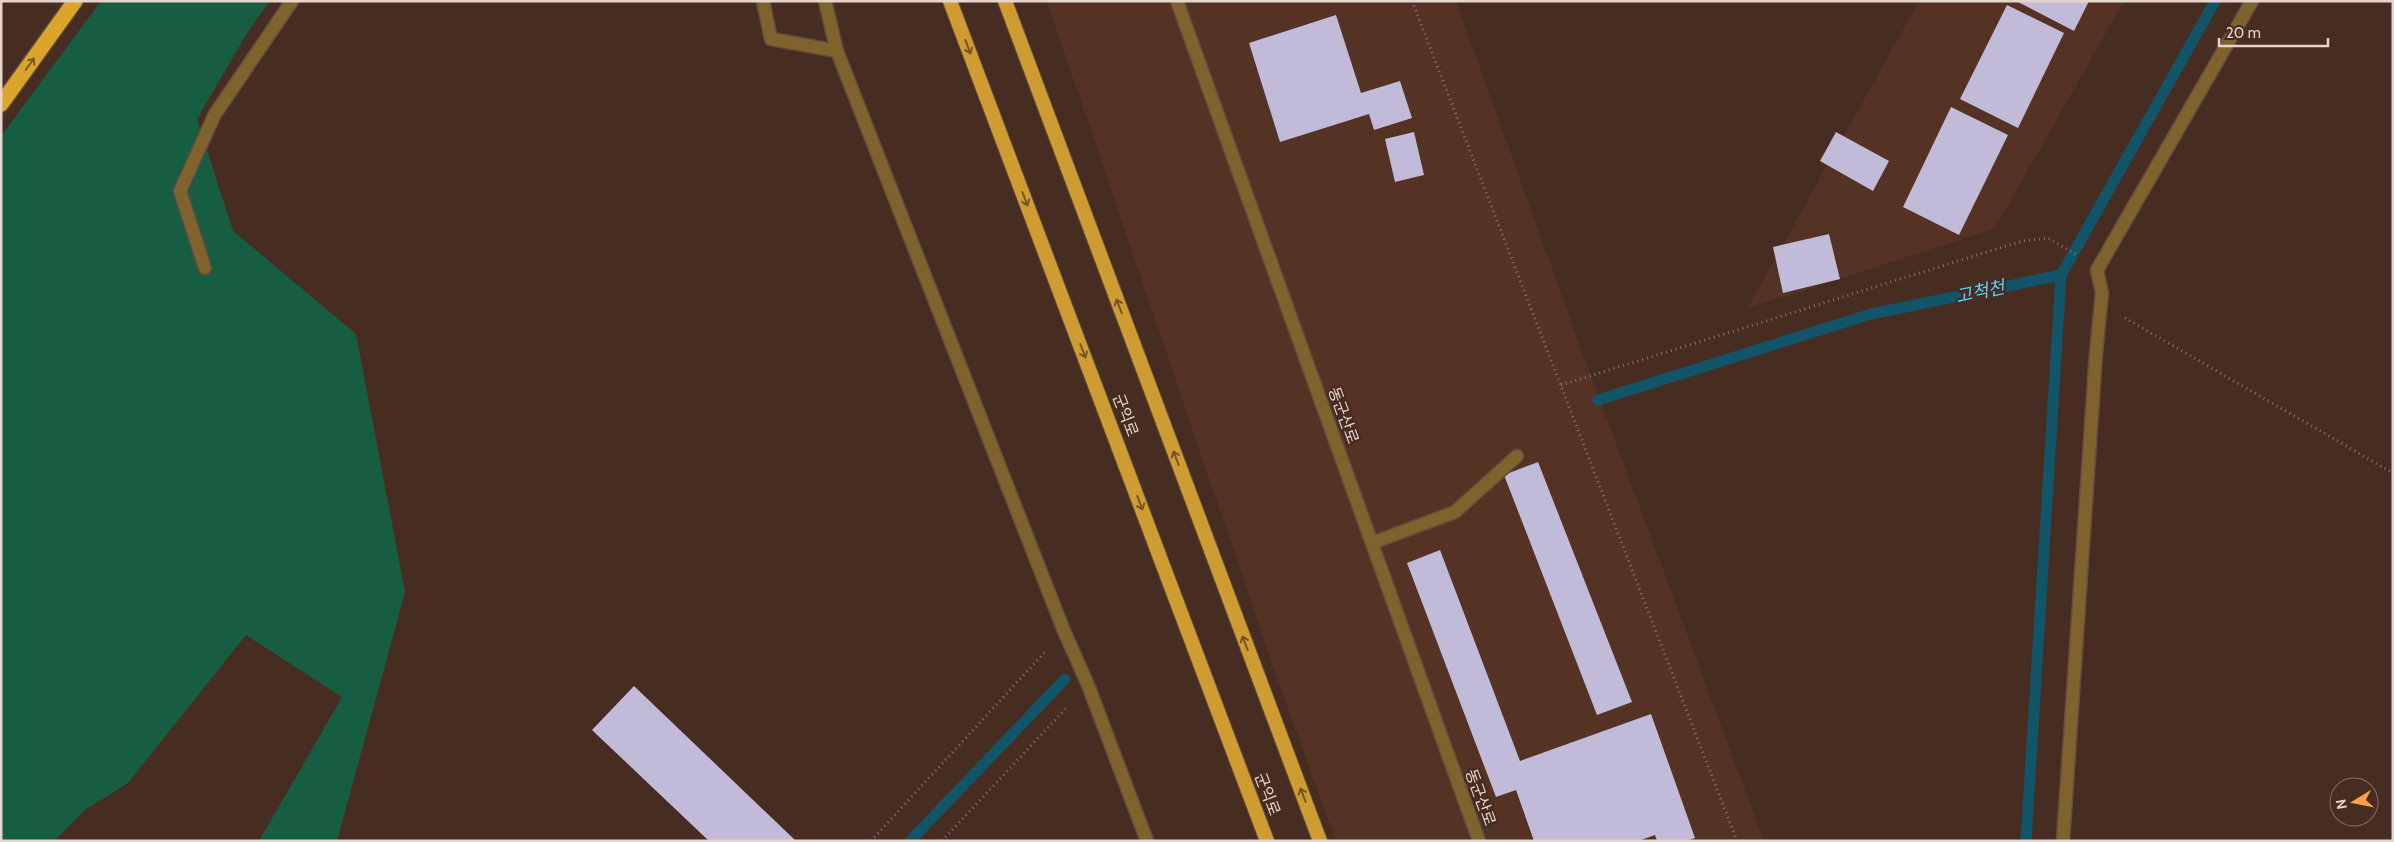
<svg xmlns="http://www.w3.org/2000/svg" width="2394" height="842" viewBox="0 0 2394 842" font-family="Cabin,'Noto Sans KR',sans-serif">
	<rect width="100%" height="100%" fill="#472c22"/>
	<g fill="#543325">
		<path d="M 1047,1 L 1456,1 L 1582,352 L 1764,841 L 1336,841 L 1278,681 Z"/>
		<path d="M 1919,1 L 2124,1 L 1995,228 L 1747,309 Z"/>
	</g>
	<path fill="#175d42" d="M 101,1 L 270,1 L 247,33 L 197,119 L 233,231 L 356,334 L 405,592 L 337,841 L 259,841 L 342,697 L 246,635 L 128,783 L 85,810 L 54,841 L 1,841 L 1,136 Z"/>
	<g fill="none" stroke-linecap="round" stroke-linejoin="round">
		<g stroke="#125468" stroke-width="11">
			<path d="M 1598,400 L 1871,314 L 2061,275 L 2215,1"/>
			<path d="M 910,841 L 1065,679"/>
			<path d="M 2026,841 L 2061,275"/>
		</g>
	</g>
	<g fill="#c2bad9">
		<path d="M 2016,1 L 2089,1 L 2074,31 Z"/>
		<path d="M 2007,5 L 2064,33 L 2018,128 L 1960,99 Z"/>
		<path d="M 1336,15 L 1361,93 L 1400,81 L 1412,118 L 1374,130 L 1369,114 L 1280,142 L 1249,43 Z"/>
		<path d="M 1951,107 L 2008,135 L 1959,235 L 1903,207 Z"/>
		<path d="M 1414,132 L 1424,175 L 1395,182 L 1385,139 Z"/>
		<path d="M 1836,132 L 1889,161 L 1873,191 L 1820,161 Z"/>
		<path d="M 1829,234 L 1840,279 L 1783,293 L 1773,247 Z"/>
		<path d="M 1538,462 L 1632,702 L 1597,715 L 1504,475 Z"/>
		<path d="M 1440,550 L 1520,761 L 1651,714 L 1695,838 L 1686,841 L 1657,841 L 1655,835 L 1638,841 L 1534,841 L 1516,790 L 1496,797 L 1407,563 Z"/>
		<path d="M 634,686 L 796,841 L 709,841 L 592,730 Z"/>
	</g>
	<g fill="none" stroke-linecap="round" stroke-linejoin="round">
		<defs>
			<g id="service">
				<path d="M 763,1 L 771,39 L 837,51"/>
				<path d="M 825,1 L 837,51 L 1064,631 L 1088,685 L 1147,841"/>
				<path d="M 205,268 L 180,191 L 215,114 L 292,1"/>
				<path d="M 1372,543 L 1455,512 L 1517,456"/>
			</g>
			<path id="minor" d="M 2063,841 L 2096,353 L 2102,293 L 2097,270 L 2252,1"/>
			<path id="tertiary" d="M 1177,1 L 1479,841"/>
			<g id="trunk">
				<path d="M 950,1 L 1267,841"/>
				<path d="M 1005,1 L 1320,841"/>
			</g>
			<path id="motorway" d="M 1,104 L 75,1"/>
		</defs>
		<use href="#service" stroke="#644a41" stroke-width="15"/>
		<use href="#minor" stroke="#644a41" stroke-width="15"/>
		<use href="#tertiary" stroke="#644a41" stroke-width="15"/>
		<use href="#trunk" stroke="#644a41" stroke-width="16"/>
		<use href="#motorway" stroke="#644a41" stroke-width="18"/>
		<g stroke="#8b746b" stroke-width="3" stroke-dasharray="1 4" stroke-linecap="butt">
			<path d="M 1412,1 L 1737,841"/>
			<path d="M 2125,318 L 2393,473"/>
			<path d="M 1561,385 L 2022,241 L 2048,238 L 2077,255"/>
			<path d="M 871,841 L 1045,652"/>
			<path d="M 942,841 L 1068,706"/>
		</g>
		<use href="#service" stroke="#7f632d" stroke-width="12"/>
		<use href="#minor" stroke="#7f632d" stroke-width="12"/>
		<use href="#tertiary" stroke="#7f632d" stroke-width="12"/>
		<use href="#trunk" stroke="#ce9c30" stroke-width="14"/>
		<use href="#motorway" stroke="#dba52c" stroke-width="15"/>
	</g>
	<defs><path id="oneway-shaft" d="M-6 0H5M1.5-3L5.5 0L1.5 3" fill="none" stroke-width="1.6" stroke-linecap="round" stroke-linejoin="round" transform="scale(1.25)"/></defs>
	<g stroke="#765327">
		<use href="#oneway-shaft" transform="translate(968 47) rotate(69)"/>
		<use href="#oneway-shaft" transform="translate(1025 199) rotate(69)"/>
		<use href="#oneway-shaft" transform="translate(1119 306) rotate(-111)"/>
		<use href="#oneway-shaft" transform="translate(1083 351) rotate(69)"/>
		<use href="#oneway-shaft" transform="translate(1176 458) rotate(-111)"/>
		<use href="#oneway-shaft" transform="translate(1140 503) rotate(69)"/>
		<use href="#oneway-shaft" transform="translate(1245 643) rotate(-111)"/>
		<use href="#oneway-shaft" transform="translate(1303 795) rotate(-111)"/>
	</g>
	<use stroke="#825c26" href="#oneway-shaft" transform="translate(30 64) rotate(-54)"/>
	<g text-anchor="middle" stroke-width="5" stroke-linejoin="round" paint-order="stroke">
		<g font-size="16" fill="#e6d4cd" stroke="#472c22">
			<text transform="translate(1126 415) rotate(69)" y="6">군익로</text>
			<text transform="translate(1344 415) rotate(70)" y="6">동군산로</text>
			<text transform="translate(1268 794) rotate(69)" y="6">군익로</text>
			<text transform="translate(1481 797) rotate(70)" y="6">동군산로</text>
		</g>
		<g font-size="18" font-style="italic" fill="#5bd1f8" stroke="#472c22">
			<text transform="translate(1980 292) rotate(-12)" y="6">고척천</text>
		</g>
	</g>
	<rect width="2394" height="842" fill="none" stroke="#e6d4cd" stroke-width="5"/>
	<g transform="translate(2354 802) rotate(260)"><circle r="24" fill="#472c22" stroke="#876f66"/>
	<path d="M0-4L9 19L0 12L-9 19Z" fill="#f8a14a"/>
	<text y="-8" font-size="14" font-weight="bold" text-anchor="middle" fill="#e6d4cd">N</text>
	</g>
	<path d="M2219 38v8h109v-8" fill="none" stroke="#e6d4cd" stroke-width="2.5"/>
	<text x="2226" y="38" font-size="15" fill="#e6d4cd" stroke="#472c22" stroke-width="4" paint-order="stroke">20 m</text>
</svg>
